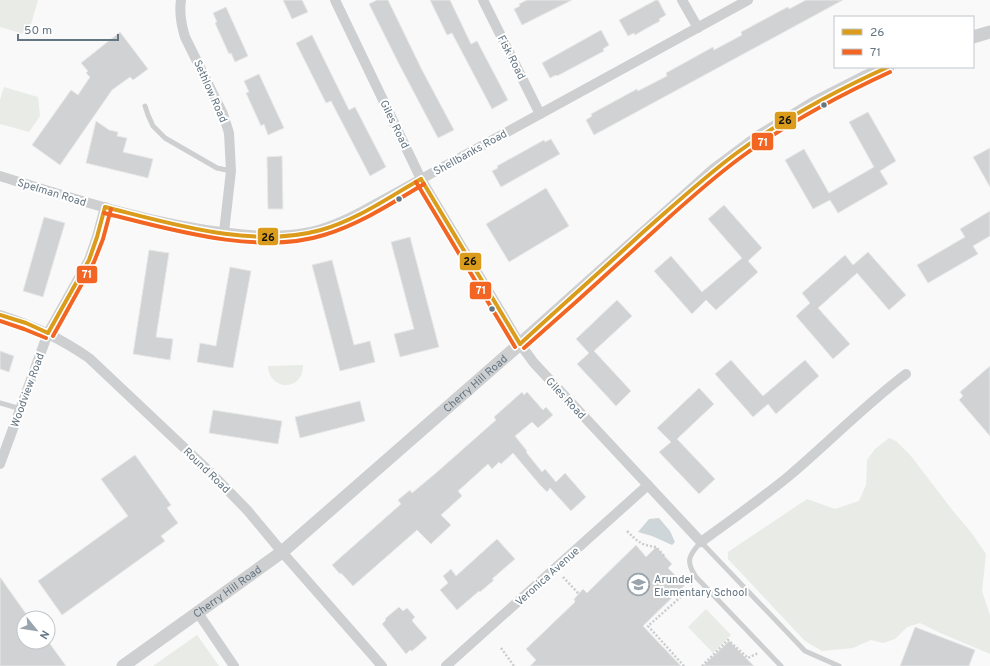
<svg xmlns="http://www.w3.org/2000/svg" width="990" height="666" viewBox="0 0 990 666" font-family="Overpass,sans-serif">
	<rect width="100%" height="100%" fill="#f9f9f9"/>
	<g fill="#e8ebe6">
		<path d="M 0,0 L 38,0 L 28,35 L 0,27 Z"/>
		<path d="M 4,87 L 38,97 L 40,116 L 29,132 L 0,124 L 0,100 Z"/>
		<path d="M 303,365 C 304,391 269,392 268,366 Z"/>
		<path d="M 889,438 L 896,441 L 911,456 L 953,511 L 971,532 L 986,554 L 982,591 L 990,615 L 990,654 L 938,632 L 920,623 L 907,627 L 895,639 L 883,643 L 871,640 L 853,648 L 822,651 L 805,641 L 728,559 L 728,552 L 807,499 L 835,509 L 859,501 L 866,485 L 867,460 L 875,449 Z"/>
		<path d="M 706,609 L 731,635 L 713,653 L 688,627 Z"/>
		<path d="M 197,635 L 219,666 L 153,666 Z"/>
	</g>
	<path fill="#ced6d9" d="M 659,518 L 670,531 L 675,542 L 672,545 L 652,536 L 638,532 L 649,519 Z"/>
	<g fill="#d0d2d3" stroke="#e8e8e8">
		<path d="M 283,0 L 302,0 L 308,12 L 292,19 Z"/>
		<path d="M 377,0 L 388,0 L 422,70 L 454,130 L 438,138 L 399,64 L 369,4 Z"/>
		<path d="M 430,0 L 450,0 L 471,44 L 477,41 L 508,100 L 492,109 L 452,33 L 447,35 Z"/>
		<path d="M 527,0 L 572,0 L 522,25 L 514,9 L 520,6 L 519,4 Z"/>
		<path d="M 656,0 L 658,0 L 666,15 L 659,19 L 660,21 L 647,28 L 635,35 L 634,33 L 628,36 L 619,20 Z"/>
		<path d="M 806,0 L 843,0 L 594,135 L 586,120 L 592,116 L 591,114 L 637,89 L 638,91 L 667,76 L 666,73 L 713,47 L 714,50 L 742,35 L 741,32 L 780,11 L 788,7 L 789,9 Z"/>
		<path d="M 226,7 L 248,56 L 235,62 L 231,53 L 229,54 L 215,23 L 217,22 L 213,13 Z"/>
		<path d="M 601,30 L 609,45 L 603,49 L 604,51 L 557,76 L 556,75 L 550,78 L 542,63 Z"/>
		<path d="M 120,32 L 148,69 L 133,80 L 130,77 L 112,90 L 60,165 L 32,145 L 71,90 L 78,95 L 90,77 L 86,73 L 88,71 L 81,63 Z"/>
		<path d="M 312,35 L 349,110 L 355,107 L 386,167 L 370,176 L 331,101 L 326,103 L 296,43 Z"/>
		<path d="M 259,74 L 284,128 L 268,135 L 264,124 L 261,126 L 246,93 L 249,92 L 244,81 Z"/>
		<path d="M 868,112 L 896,161 L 880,171 L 888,184 L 838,213 L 830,200 L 813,209 L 785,160 L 804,149 L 829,193 L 874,167 L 849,122 Z"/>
		<path d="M 96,121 L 109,130 L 118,132 L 117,136 L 127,138 L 123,152 L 153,159 L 148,178 L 86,163 Z"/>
		<path d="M 551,139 L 560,154 L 501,187 L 492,171 L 498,168 L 497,166 L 544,140 L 545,142 Z"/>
		<path d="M 990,148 L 990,187 L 973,157 Z"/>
		<path d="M 282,156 L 283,209 L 268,209 L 267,157 Z"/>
		<path d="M 546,188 L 569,226 L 509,262 L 486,224 Z"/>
		<path d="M 724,205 L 762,248 L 748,261 L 758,272 L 716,310 L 706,300 L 692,314 L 654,271 L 671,256 L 702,292 L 742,258 L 708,219 Z"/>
		<path d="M 990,211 L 990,236 L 973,246 L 978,254 L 928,283 L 917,265 L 965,237 L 960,229 Z"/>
		<path d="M 44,217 L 65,223 L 43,297 L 23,291 Z"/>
		<path d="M 410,237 L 439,347 L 400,357 L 394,334 L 414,329 L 391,242 Z"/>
		<path d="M 149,250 L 169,253 L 156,337 L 173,339 L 170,360 L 133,354 Z"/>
		<path d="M 868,252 L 906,295 L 889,310 L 857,273 L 818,308 L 850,344 L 833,359 L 796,316 L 810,303 L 802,293 L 845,255 L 853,265 Z"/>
		<path d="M 332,260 L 354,345 L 370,341 L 375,362 L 340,371 L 312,265 Z"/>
		<path d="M 230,267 L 251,271 L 233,368 L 197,362 L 200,343 L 216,346 Z"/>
		<path d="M 617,300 L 632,316 L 594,351 L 631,391 L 616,406 L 577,364 L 589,353 L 576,339 Z"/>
		<path d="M 0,351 L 14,356 L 9,372 L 0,369 Z"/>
		<path d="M 731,360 L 763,396 L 805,360 L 819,376 L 776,414 L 768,404 L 753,417 L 715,374 Z"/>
		<path d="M 990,366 L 990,436 L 959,400 L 963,396 L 960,392 Z"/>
		<path d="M 699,388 L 714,404 L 677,439 L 715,479 L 699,494 L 659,452 L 671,442 L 657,428 Z"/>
		<path d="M 522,392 L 524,395 L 527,392 L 543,410 L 546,407 L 553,415 L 538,428 L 532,422 L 515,436 L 527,451 L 526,452 L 542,472 L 545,469 L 556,482 L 565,473 L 586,497 L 571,511 L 550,488 L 547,492 L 540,485 L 513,453 L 501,464 L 499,462 L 492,469 L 488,464 L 458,491 L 462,496 L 441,515 L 451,525 L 431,544 L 417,530 L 353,586 L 341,573 L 340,574 L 332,565 L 401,504 L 398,500 L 410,490 L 412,493 L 436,473 L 496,420 L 494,417 Z"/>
		<path d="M 360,401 L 365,421 L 300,438 L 295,417 Z"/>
		<path d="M 213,410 L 282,421 L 278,444 L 209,433 Z"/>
		<path d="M 135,455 L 171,505 L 167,508 L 178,523 L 161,536 L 165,541 L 62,615 L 38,581 L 128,516 L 101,479 Z"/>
		<path d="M 497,539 L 515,559 L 492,579 L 494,580 L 480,592 L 479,591 L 457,610 L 440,590 L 448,583 L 443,576 L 451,569 L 456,576 Z"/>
		<path d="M 636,545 L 646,557 L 656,547 L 672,564 L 668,568 L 685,585 L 643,626 L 681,666 L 530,666 L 536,660 L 526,649 L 575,602 L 574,599 L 583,589 L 587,593 Z"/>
		<path d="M 0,577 L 29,618 L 24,618 L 24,642 L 46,642 L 48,644 L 48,641 L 66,666 L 0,666 Z"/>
		<path d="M 399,607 L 403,611 L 407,608 L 415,617 L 412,620 L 413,622 L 427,638 L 412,651 L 410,650 L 406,654 L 382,624 L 386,620 L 385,619 L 387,617 Z"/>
		<path d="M 915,627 L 975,650 L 969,666 L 900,666 Z"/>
		<path d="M 729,641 L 754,666 L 703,666 Z"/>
	</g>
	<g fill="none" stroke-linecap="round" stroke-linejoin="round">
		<g stroke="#cbcccd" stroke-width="2.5" stroke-dasharray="2 2" stroke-linecap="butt">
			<path d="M 627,531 C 638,542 641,545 656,547 L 665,557"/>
			<path d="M 563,577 L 579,594"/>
			<path d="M 501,648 L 514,666"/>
			<path d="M 684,666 L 648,626 L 693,586"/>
			<path d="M 702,666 L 728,640 L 748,658 L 758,653"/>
		</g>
		<g stroke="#cecfd0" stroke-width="5">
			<path d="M 145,106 L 148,115 L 153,126 L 165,138 L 217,168 L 231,171"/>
			<path d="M 0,403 L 21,409"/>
			<path d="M 781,666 L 696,577 C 685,561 689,555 701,542 L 805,651 L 839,666"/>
		</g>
		<g stroke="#cecfd0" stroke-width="10">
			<path d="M 181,0 C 179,13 181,24 185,37 L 223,114 L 229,133 L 231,171 L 224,232"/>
			<path d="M 335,0 L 421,179 L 520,344 L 534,363 L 701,542 C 731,520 761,499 789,476 C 828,443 865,405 906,374"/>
			<path d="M 483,0 L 540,114"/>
			<path d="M 682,0 L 698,28"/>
			<path d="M 0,176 C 75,199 151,224 229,233 C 254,236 280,238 305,233 C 329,229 351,218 372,206 L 748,0"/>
			<path d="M 0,315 C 34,326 60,338 89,358 L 212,474 L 248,511 L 282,552 L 382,666"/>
			<path d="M 0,464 L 48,333 L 89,260 L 97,237 L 105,207"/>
			<path d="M 198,613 L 234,666"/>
			<path d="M 446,666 L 648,485"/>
		</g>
		<g stroke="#cecfd0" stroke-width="13">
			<path d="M 973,37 L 990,32"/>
			<path id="s1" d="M 123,666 L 282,552 L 520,344 L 713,171 L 760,136 L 814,103 L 865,77 L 888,67"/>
		</g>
		<defs>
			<g id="bus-1">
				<path d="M 421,179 L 520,344"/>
				<path d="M 105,207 C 173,224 252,249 321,230 C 357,220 389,197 421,179"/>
				<path d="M 0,315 L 26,323 L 48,333"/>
				<path d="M 48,333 L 89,260 L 97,237 L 105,207"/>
				<path d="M 520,344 C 560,307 601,271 641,234 C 673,206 704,177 738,152 C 785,118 835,91 888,67"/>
			</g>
			<g id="bus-2">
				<path d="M 416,182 L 515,347"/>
				<path d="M 104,213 C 169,229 258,256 324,235 C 360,224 392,203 424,184"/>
				<path d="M 0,321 L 24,329 L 46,338"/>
				<path d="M 53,336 L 94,262 L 103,239 L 111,209"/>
				<path d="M 524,348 C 564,313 604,277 643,241 C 675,212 706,183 740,158 C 787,123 838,96 890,72"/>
			</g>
		</defs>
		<use href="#bus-1" stroke="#fff" stroke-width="7"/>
		<use href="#bus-2" stroke="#fff" stroke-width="7"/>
		<use href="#bus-1" stroke="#da9c1a" stroke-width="4"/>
		<use href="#bus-2" stroke="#f26522" stroke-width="4"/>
	</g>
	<defs>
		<symbol id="school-ring" viewBox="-11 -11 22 22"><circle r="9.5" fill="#fff" stroke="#99a4ac" stroke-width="1.5"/><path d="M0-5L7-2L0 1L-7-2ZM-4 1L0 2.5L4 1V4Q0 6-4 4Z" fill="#99a4ac"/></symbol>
	</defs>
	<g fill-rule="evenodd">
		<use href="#school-ring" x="626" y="572" width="25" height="25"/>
	</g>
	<g fill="#657683" stroke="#fff" stroke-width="1.5">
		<circle cx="824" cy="105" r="3.5"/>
		<circle cx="399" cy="199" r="3.5"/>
		<circle cx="492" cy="309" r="3.5"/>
	</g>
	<g text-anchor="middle" stroke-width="4" stroke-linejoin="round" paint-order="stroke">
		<g font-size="11" fill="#657683" stroke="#fff">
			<text transform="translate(512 57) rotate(63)" y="4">Fisk Road</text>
			<text transform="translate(211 91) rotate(66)" y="4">Sethlow Road</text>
			<text transform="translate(395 124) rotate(64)" y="4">Giles Road</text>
			<text transform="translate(470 152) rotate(-29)" y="4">Shellbanks Road</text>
			<text transform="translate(52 192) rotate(17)" y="4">Spelman Road</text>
			<text dy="4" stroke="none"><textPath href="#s1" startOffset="452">Cherry Hill Road</textPath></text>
			<text transform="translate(27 390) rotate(-70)" y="4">Woodview Road</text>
			<text transform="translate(566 398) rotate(47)" y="4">Giles Road</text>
			<text transform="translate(207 470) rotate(44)" y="4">Round Road</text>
			<text transform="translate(547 576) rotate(-42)" y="4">Veronica Avenue</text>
			<text dy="4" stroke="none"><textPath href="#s1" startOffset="128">Cherry Hill Road</textPath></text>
		</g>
		<g font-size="11" fill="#657683" stroke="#fff" text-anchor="start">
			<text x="654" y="583">Arundel<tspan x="654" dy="13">Elementary School</tspan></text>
		</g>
	</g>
	<g stroke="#fff" stroke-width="1.5">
		<rect x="774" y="111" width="23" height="19" rx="4" fill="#da9c1a"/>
		<rect x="751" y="132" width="23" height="19" rx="4" fill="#f26522"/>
		<rect x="257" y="227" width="22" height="19" rx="4" fill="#da9c1a"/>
		<rect x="459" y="252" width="23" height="19" rx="4" fill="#da9c1a"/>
		<rect x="76" y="265" width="22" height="19" rx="4" fill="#f26522"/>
		<rect x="469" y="281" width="23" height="19" rx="4" fill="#f26522"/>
	</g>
	<g font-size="11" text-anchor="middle" font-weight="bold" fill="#fff">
		<text x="763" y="146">71</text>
		<text x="87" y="278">71</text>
		<text x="481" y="294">71</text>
	</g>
	<g font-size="11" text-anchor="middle" font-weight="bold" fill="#111">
		<text x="785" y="124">26</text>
		<text x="268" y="241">26</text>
		<text x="470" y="265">26</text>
	</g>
	<rect x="834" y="16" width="140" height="52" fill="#ffffff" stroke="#c1c8cd"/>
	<rect x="842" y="29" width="20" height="6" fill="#da9c1a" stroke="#c1c8cd"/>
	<text x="870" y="36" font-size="12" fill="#657683">26</text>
	<rect x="842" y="49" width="20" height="6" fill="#f26522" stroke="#c1c8cd"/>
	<text x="870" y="56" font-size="12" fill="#657683">71</text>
	<g transform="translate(36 630) rotate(120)"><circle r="19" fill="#ffffff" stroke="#c1c8cd"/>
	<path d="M0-3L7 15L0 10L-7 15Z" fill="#99a4ac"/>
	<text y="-6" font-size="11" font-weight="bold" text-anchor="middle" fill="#657683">N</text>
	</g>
	<path d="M18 34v6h100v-6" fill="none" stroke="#657683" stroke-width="2"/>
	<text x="24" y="34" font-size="12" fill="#657683" stroke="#ffffff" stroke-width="3" paint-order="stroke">50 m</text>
</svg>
